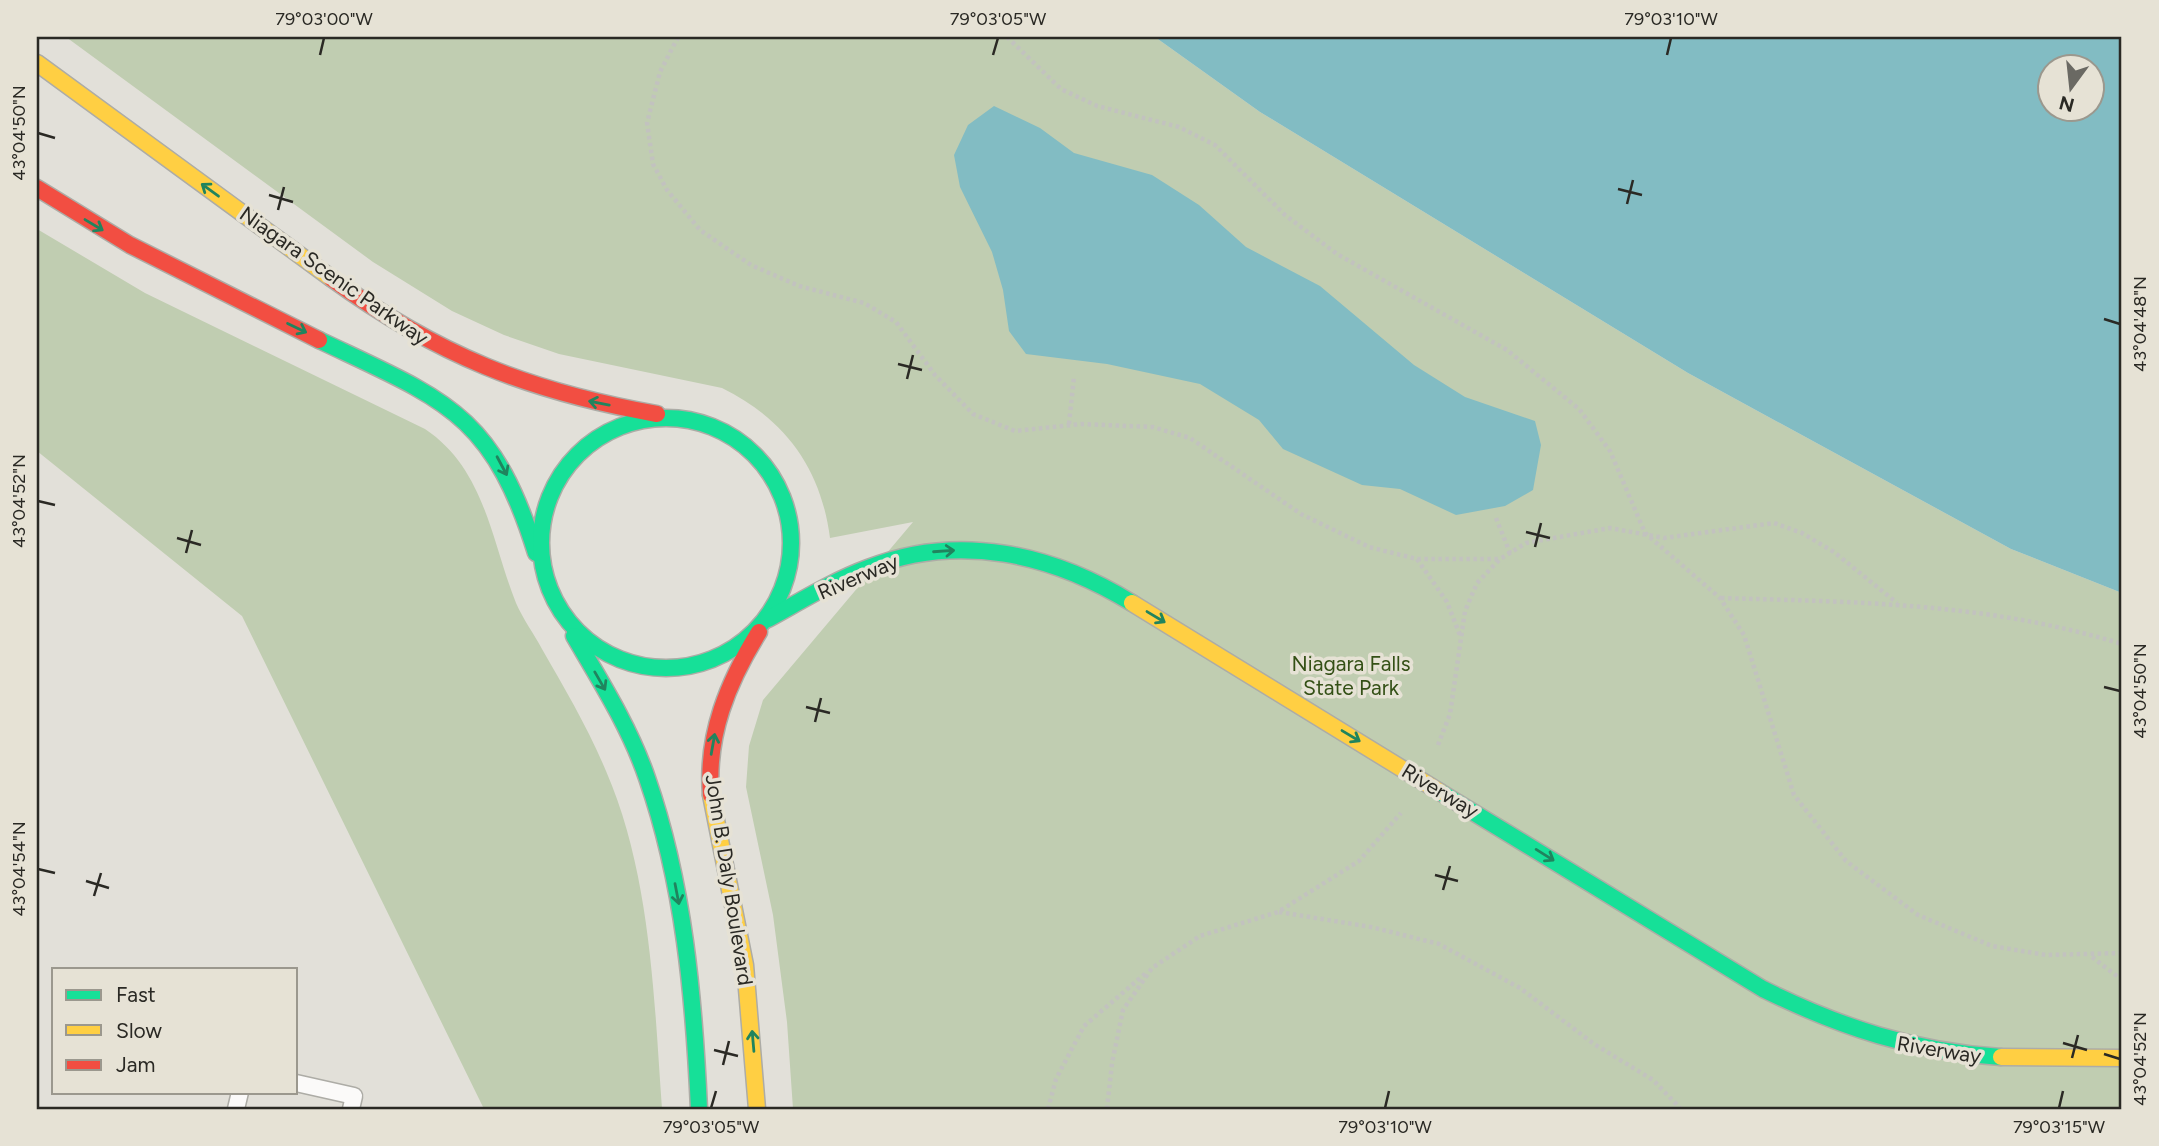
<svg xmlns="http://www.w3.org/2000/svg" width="2159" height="1146" viewBox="0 0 2159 1146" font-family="Figtree,sans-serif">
	<rect width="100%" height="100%" fill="#e2e0d9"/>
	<g fill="#c0cdb1">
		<path d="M 66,37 L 1155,37 L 1260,112 L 1688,373 L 2011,549 L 2122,593 L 2122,1109 L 793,1109 L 787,1022 L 773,915 L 746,787 L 749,746 L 763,700 L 913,522 L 830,538 C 821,468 785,419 722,388 L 559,354 L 504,335 L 452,311 L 373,262 Z"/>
		<path d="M 37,229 L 145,293 L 425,429 C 485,469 491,540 516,603 C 523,619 534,634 542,649 C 565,689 588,728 606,771 C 651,875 654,998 662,1109 L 484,1109 L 242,616 L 37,451 Z"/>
	</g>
	<g fill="#82bcc3" fill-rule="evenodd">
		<path d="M 1155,37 L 2122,37 L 2122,593 L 2011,549 L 1688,373 L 1260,112 ZM 2050,66 L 2092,66 L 2092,108 L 2050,108 Z"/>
		<path d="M 994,106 L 1040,128 L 1074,153 L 1152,175 L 1199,205 L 1246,247 L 1320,286 L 1414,365 L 1465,397 L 1535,421 L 1541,445 L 1533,490 L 1505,506 L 1456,515 L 1400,489 L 1362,485 L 1283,449 L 1259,420 L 1200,384 L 1107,364 L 1026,354 L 1009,331 L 1003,290 L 992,252 L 960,187 L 954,155 L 968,125 Z"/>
	</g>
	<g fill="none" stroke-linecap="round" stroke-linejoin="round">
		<defs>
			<g id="lane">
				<path d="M 296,1083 L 354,1096 L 351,1109"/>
				<path d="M 236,1109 L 240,1092"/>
			</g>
			<g id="fast">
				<path d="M 319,340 C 445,400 492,412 536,553"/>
				<circle cx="666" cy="543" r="125"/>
				<path d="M 768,619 C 801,601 833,581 868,568 C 959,532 1052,554 1132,603"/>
				<path d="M 574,636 C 601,682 630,728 647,778 C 684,884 694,998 699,1109"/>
				<path d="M 1440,792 L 1763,989 C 1840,1027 1915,1052 2001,1057"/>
			</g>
			<g id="slow">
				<path d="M 37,63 L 331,278"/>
				<path d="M 1132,603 L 1440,792"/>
				<path d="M 711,795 L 745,965 L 757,1109"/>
				<path d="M 2001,1057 L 2122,1058"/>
			</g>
			<g id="jam">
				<path d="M 37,188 L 130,245 L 319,340"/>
				<path d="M 331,278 C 437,355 528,391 657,414"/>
				<path d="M 711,795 C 706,735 728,682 759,632"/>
			</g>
		</defs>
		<use href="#lane" stroke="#adaca6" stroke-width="19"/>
		<use href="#fast" stroke="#adaca6" stroke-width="19"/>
		<use href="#slow" stroke="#adaca6" stroke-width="19"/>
		<use href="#jam" stroke="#adaca6" stroke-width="19"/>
		<g stroke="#c2c2bf" stroke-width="4.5" stroke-dasharray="3.5 3.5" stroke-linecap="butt">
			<path d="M 678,37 L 660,72 L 647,123 L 653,164 L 667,190 L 700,230 L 751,265 L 799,286 L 864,303 L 896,322 L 935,375 L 973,414 L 1015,431 L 1081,424 L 1153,427 L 1190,438 L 1301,514 L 1369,547 L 1417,559 L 1500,559"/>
			<path d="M 1007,37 L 1061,89 L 1097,106 L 1179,127 L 1215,145 L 1285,215 L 1337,254 L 1507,350 L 1579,409 L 1610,451 L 1645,533 L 1720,598 L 1744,635 L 1794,795 L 1846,861 L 1918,915 L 1992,946 L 2046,955 L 2122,953"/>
			<path d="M 1069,424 L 1074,377"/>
			<path d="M 1496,518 L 1510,553"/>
			<path d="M 1417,559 L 1447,602 L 1461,638"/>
			<path d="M 1721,598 C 1860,602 1988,603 2122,644"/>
			<path d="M 1438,745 L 1450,714 L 1465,611 L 1477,583 L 1500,559 L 1526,543 L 1610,528 L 1664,538 L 1774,523 L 1802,533 L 1834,552 L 1897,603"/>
			<path d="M 1279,912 L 1371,927 L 1439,944 L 1520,988 L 1594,1044 L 1653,1080 L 1681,1109"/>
			<path d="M 2092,957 L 2122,980"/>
			<path d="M 1048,1109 L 1056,1079 L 1084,1026 L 1146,973"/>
			<path d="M 1107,1109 L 1112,1063 L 1123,1010 L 1152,968 L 1200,936 L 1278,912 L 1359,861 L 1401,813"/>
		</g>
		<use href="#lane" stroke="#fbfaf9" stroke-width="16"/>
		<use href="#fast" stroke="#16e098" stroke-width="16"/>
		<use href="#slow" stroke="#ffcf43" stroke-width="16"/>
		<use href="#jam" stroke="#f24e42" stroke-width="16"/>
	</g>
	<defs><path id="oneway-shaft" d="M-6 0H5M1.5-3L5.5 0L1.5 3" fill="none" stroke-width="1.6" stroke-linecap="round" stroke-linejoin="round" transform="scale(1.75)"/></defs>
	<g stroke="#20845e">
		<use href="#oneway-shaft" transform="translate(210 190) rotate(-144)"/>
		<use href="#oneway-shaft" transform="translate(94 225) rotate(31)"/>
		<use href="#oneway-shaft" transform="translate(297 328) rotate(26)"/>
		<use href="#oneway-shaft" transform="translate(599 403) rotate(-169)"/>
		<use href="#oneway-shaft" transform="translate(502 466) rotate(62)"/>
		<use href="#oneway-shaft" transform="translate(944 551) rotate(-4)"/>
		<use href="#oneway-shaft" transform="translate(1156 617) rotate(31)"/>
		<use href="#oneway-shaft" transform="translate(600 681) rotate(60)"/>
		<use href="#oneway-shaft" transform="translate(1351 736) rotate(31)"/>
		<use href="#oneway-shaft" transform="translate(713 744) rotate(-80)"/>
		<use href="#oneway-shaft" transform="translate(1545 855) rotate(32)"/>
		<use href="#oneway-shaft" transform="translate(677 894) rotate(79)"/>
		<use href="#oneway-shaft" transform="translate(753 1041) rotate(-95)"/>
	</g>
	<path fill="none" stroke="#2a2924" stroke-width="2.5" d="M 320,55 L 324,38M 993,55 L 998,38M 1667,55 L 1671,38M 38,133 L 55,138M 1618,189 L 1642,195M 269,195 L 293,202M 1627,204 L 1633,180M 278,210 L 284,187M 2104,319 L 2120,324M 898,364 L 922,370M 907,379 L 913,355M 38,501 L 55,505M 1526,532 L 1550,538M 177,538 L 201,545M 1535,547 L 1541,523M 186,553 L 192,530M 2104,687 L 2120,691M 806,707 L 830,713M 815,722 L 821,698M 38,869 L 55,873M 1435,875 L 1458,881M 86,881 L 109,888M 1443,890 L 1450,866M 94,896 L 101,873M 2063,1043 L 2087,1050M 714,1050 L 738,1056M 2104,1054 L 2120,1059M 2072,1058 L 2078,1035M 723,1065 L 729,1041M 711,1108 L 716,1091M 1385,1108 L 1389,1091M 2059,1108 L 2063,1091"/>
	<g text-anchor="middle" stroke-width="7" stroke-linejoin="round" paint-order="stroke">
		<g font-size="21" fill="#2a2924" stroke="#e6e2d5">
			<text transform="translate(334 276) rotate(35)" y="7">Niagara Scenic Parkway</text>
			<text transform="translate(858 577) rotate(-23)" y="7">Riverway</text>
			<text transform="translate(1440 791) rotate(31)" y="7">Riverway</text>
			<text transform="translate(729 880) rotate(81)" y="7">John B. Daly Boulevard</text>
			<text transform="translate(1939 1050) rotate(9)" y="7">Riverway</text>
		</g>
		<g font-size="21" fill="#345016" stroke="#e6e2d5">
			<text x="1351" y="671">Niagara Falls<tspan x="1351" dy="24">State Park</tspan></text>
		</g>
	</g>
	<rect width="2159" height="1146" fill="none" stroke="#e6e2d5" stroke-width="77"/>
	<rect x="52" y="968" width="245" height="126" fill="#e6e2d5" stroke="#9b988e" stroke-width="2"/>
	<rect x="66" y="990" width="35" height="10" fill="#16e098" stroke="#9b988e" stroke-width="2"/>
	<text x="116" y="1002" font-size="21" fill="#2a2924">Fast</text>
	<rect x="66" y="1025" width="35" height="10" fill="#ffcf43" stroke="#9b988e" stroke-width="2"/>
	<text x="116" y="1038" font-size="21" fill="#2a2924">Slow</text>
	<rect x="66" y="1060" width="35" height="10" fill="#f24e42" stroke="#9b988e" stroke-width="2"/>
	<text x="116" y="1072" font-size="21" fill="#2a2924">Jam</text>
	<g transform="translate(2071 88) rotate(195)"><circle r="33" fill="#e6e2d5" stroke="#9b988e" stroke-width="2"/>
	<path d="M0-5L12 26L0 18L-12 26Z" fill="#6a6963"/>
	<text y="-10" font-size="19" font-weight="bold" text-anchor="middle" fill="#2a2924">N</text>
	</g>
	<rect x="38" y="38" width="2082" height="1070" fill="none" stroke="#2a2924" stroke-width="2.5"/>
	<g font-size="18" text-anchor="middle" fill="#2a2924">
		<text x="324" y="25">79°03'00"W</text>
		<text x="998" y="25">79°03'05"W</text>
		<text x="1671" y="25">79°03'10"W</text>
		<text transform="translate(19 133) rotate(-90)" y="6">43°04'50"N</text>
		<text transform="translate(2140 324) rotate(-90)" y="6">43°04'48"N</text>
		<text transform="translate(19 501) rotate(-90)" y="6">43°04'52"N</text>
		<text transform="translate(2140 691) rotate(-90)" y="6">43°04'50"N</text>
		<text transform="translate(19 869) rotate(-90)" y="6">43°04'54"N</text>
		<text transform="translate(2140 1059) rotate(-90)" y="6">43°04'52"N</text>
		<text x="711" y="1133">79°03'05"W</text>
		<text x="1385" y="1133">79°03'10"W</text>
		<text x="2059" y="1133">79°03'15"W</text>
	</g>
</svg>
